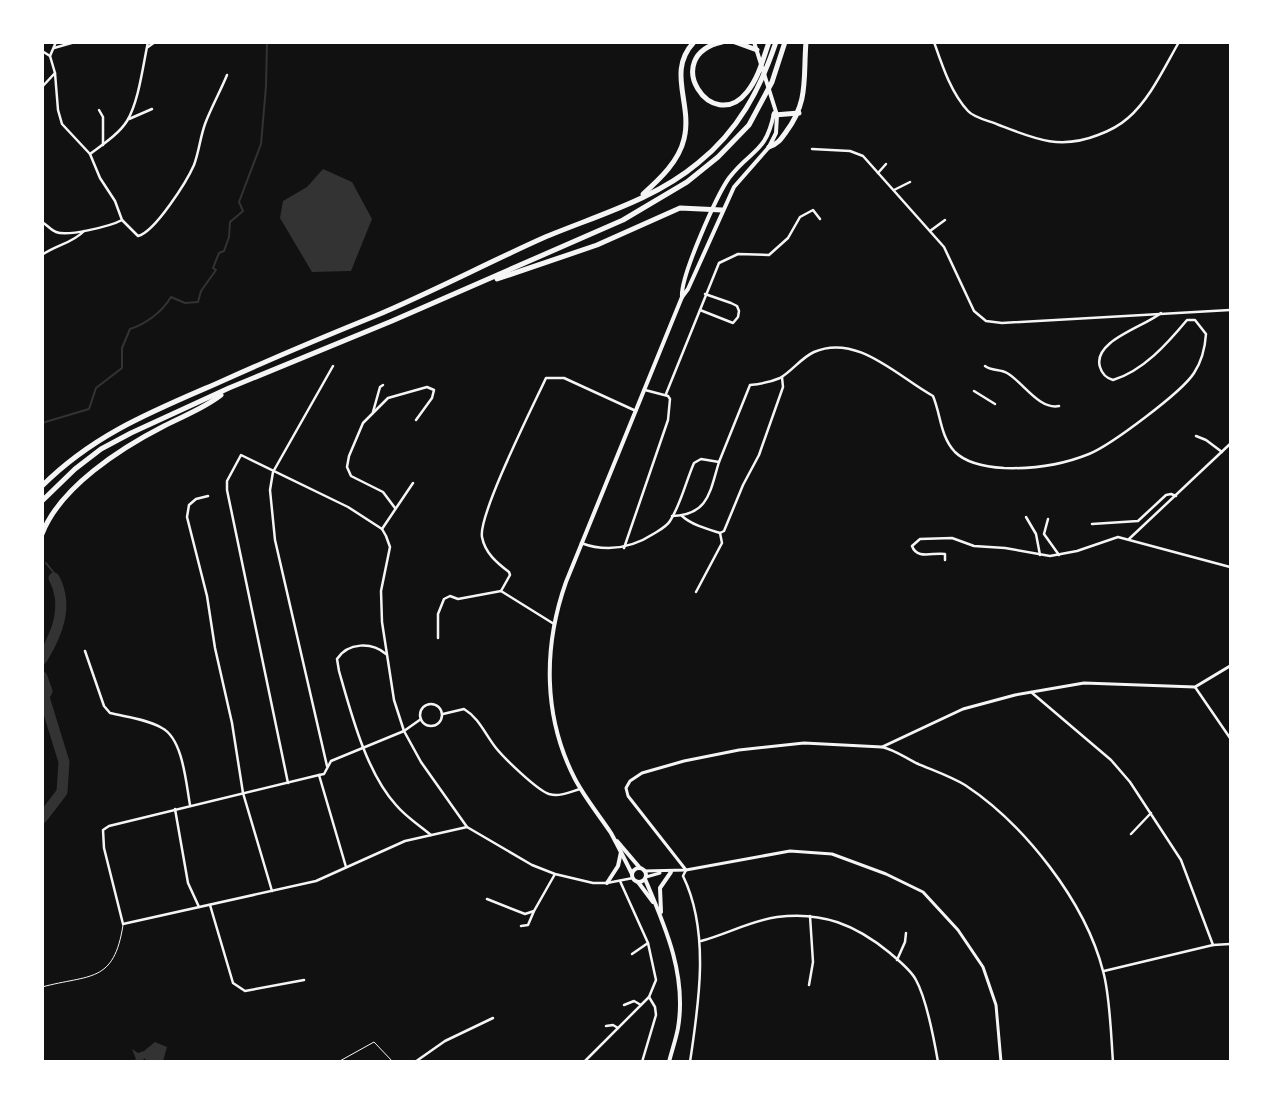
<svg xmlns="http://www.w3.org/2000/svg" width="1273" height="1104" viewBox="0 0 1273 1104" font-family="'Crimson Pro',serif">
	<rect width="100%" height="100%" fill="#111"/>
	<g fill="#333">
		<path d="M 323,169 L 352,182 L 372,219 L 351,271 L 312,272 L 280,218 L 283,201 L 307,187 Z"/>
		<path d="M 155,1042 L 167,1047 L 163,1061 L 147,1061 L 144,1058 L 143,1061 L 133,1061 L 136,1059 L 132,1049 L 138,1053 L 144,1051 Z"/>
	</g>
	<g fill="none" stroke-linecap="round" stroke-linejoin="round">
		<g stroke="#333" stroke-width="2">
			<path d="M 42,423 L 89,409 L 96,388 L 122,368 L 122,348 L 130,329 C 146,324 162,312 171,297 L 185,303 L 198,302 L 201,291 L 216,270 L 213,268 L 219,253 L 224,251 L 229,237 L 230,222 L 243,211 L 239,202 L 261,144 L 266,86 L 267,42"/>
			<path d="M 46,563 L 54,573 L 54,578"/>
		</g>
		<g stroke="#333" stroke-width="11">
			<path d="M 42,659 C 57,634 69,606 54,578"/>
			<path d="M 42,677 L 47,691 L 44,697 L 64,762 L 62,792 L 42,818"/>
		</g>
		<g stroke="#f5f5f5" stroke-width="1">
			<path d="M 42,987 C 90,974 114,984 123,925"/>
			<path d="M 338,1062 L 374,1042 L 393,1062"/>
		</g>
		<g stroke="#f5f5f5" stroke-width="2.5">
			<path d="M 934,42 C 942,65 951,93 968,111 C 974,118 990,121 999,125 C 1035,139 1060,150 1098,135 C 1109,131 1119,126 1128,118 C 1150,99 1164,68 1179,42"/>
			<path d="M 148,47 L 155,42"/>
			<path d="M 54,48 L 75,42"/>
			<path d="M 42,51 L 50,56"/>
			<path d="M 42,87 L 55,73 L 50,56 L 56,42"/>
			<path d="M 99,110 L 103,117 L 103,145"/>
			<path d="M 129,119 L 152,109"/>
			<path d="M 812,149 L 850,151 L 863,156 L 944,247 L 974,311 L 986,321 L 1002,323 L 1230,310"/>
			<path d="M 90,154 C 102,145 119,134 127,121 C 139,101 143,65 148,42"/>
			<path d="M 878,173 L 886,164"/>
			<path d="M 894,190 L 910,182"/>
			<path d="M 122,220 L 138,236 C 155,232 187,181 194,165 C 199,152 200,138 205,124 C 211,108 220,92 227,75"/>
			<path d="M 42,222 C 47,225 51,230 56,232 C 67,237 111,226 122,220 L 115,201 L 100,178 L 90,154 L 62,124 L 58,110 L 55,73"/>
			<path d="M 930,231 L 945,220"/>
			<path d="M 42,255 C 56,245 73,243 84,231"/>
			<path d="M 700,310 L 733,323 L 738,317 L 739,311 L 737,306 L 731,303 L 705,294"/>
			<path d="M 985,366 C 991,371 1000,369 1007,373 C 1023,382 1039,410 1059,406"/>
			<path d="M 974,391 L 995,404"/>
			<path d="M 666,394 L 719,263 L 738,254 L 769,255 L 788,238 L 800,217 L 813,210 L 820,219"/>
			<path d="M 373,412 L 380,387 L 383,385"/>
			<path d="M 1196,436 L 1206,440 L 1222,452"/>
			<path d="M 208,496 L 196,499 L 189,505 L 187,517 L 207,596 L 215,648 L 232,723 L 243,793 L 272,891"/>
			<path d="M 395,508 L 383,492 L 351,476 L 347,467 L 349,456 L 363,423 L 388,398 L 427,387 L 434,390 L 432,398 L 416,420"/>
			<path d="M 672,516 C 709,515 710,491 719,462"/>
			<path d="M 682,516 C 692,525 707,529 720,533 L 724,531 L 743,485 L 759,455 L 783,387 L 782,377"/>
			<path d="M 1026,517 L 1036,534 L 1040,555"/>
			<path d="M 1048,519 L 1044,534 L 1059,555"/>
			<path d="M 1092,524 L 1138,521 L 1166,495 L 1171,494 L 1176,496"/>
			<path d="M 382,529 L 413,483"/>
			<path d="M 1129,539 L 1230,444"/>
			<path d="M 581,543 C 608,553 632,548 655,533 C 660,530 667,526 670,521 C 681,504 686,481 694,463 L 701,459 L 719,462 L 750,385 C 760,384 771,382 780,378 C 792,371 801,358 814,352 C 857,333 898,377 933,396 C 941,415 940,436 955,452 C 967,464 987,467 1004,468 C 1033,469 1062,465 1089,454 C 1111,445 1182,392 1194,373 C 1202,361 1205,349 1206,334 L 1195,320 L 1187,320 C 1167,344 1143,371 1113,380 C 1106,378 1102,374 1100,367 C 1092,341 1144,327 1161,313"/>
			<path d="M 624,548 L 668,420 L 670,399 L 668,396 L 645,390"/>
			<path d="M 945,560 L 945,554 C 933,552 917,560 912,546 L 920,539 L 952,538 L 974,546 L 1005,548 L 1050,556 L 1077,551 L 1118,537 L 1230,567"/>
			<path d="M 696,592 L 722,543 L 720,533"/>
			<path d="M 554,624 L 501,591 L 510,575 L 509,572 C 497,563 485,553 482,537 C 478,515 534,404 546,378 L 564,378 L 636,411"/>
			<path d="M 438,638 L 438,614 L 444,599 L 450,596 L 458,599 L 501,591"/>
			<path d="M 85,651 L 104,706 L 110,713 C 126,717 147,719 162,728 C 183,739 186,783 190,805"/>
			<path d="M 386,654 C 372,642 348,642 337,659 L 339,671 C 351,713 366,772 396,805 C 406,817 419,825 431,835"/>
			<path d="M 1195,687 L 1230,738"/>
			<path d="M 1031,692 L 1111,760 L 1130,782 L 1181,860 L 1213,945"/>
			<circle cx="431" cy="715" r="11"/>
			<path d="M 443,714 L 464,709 C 479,718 485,734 496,748 C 505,759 537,790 549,794 C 560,797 570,792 580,789"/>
			<path d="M 421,719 L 404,731 L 331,761 L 324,774 L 319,775 L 109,826 L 103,830 L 104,848 L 123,924 L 316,881 L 405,841 L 467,827"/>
			<path d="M 882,747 C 895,750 904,757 916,763 C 932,770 950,776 965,785 C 1024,824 1085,901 1103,971 C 1110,995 1111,1035 1113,1062"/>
			<path d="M 327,766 L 275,540 L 270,490 L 273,472 L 333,366"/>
			<path d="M 319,775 L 346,867"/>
			<path d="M 288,783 L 227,490 L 227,481 L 241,455 L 348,507 L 382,529 L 386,536 L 390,547 L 381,591 L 382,622 L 394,700 L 404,731 L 421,762 L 467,827 L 532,865 L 555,874 L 593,883 L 607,883 L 633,878"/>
			<path d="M 175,809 L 188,883 L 199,907"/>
			<path d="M 1131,834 L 1151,813"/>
			<path d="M 686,870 L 683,876 C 710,931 699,1003 690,1062"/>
			<path d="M 487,899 L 525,914 L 534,911 L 555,874"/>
			<path d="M 210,905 L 233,983 L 245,991 L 304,980"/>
			<path d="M 521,926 L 528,925 L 534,911"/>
			<path d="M 701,941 C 727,934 750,921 777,917 C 822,911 856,925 890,953 C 898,960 911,970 916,980 C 927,1000 934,1039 938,1062"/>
			<path d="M 632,954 L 648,943"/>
			<path d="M 897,960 L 905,942 L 906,933"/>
			<path d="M 1104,971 L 1213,945 L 1230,944"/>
			<path d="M 809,985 L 813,962 L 810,916"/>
			<path d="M 624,1005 L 634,1001 L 641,1005"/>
			<path d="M 606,1026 L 613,1025 L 618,1028"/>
			<path d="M 415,1062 L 445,1041 L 493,1018"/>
			<path d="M 584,1062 L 649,997 L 656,980 L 648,943 L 620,881"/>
			<path d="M 642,1062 L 656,1015 L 655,1007 L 649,997"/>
		</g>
		<g stroke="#f5f5f5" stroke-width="3">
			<path d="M 686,870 L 628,796 L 626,788 L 630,781 L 642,773 L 684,761 L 739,750 L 804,743 L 882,747 L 963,709 L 1015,695 L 1084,683 L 1195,687 L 1230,666"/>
			<path d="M 644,871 L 686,870 L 790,851 L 832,854 L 886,874 L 923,892 L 958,930 L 983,967 L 996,1005 L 1001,1062"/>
			<path d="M 646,877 L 660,873"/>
		</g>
		<g stroke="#f5f5f5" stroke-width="4">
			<path d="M 682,297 C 680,277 717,195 729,178 C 751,149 766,154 774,113"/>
			<path d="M 617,841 L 640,868"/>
			<circle cx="639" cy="875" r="7"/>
			<path d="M 632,874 C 625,860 618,846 611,833 C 599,815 585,798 575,779 C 543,717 543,647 566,582 L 682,297 L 688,289 L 734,187 L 769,147 L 776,133 L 777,115 L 754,42"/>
			<path d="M 645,879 C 665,926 687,975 678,1028 C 676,1039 672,1050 669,1062"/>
			<path d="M 638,882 L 653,902"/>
			<path d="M 607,883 L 618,866 L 621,852"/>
			<path d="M 661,912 L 660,888 L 671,872"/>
		</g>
		<g stroke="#f5f5f5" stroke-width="5">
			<path d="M 722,42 C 659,56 712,136 747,92 C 759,77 763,59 769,42"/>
			<path d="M 735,42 L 757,50"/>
			<path d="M 774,115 L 799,113"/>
			<path d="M 769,147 C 778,144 781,139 786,132 C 809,101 803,79 806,42"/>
			<path d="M 643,194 C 660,179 679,161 684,139 C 693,103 666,72 694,42"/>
			<path d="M 497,279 L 597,245 L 680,208 L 722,210"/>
			<path d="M 42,486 C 94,434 153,411 220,382 C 271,359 323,337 375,316 C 432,292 487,263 543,238 C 595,216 654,200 698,163 C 738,131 760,90 776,42"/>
			<path d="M 42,501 L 75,469 L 101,449 L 131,433 L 229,388 L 392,321 L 623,220 L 687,182 L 718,157 L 749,125 L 772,82 L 785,42"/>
			<path d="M 42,534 C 60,487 121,448 164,426 C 183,416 203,409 221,395"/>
		</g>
	</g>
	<rect width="1273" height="1104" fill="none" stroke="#ffffff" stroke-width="88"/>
</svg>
